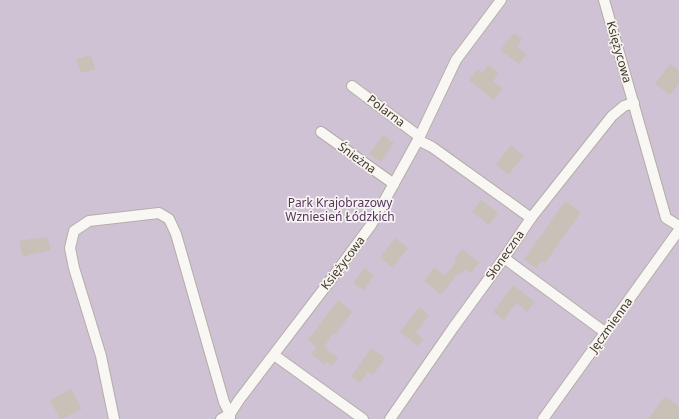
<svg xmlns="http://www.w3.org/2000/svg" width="679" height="419" viewBox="0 0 679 419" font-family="'Noto Sans',sans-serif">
	<rect width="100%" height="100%" fill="#eae6e1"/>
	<rect fill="#cfc2d4" x="0" y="0" width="679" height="419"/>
	<g fill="#c8c1b8">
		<path d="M 514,33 L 522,39 L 517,47 L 527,54 L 519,64 L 500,50 Z"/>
		<path d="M 91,55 L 95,69 L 81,73 L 76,59 Z"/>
		<path d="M 670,64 L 679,71 L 679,83 L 670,95 L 655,84 Z"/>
		<path d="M 489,65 L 499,73 L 493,81 L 503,89 L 494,100 L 469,80 L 478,69 L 482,73 Z"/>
		<path d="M 383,135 L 394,143 L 381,162 L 369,154 Z"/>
		<path d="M 511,145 L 524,156 L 508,175 L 496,164 Z"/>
		<path d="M 481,200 L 498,213 L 489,225 L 472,212 Z"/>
		<path d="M 565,201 L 581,212 L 545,263 L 542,261 L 536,268 L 524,259 L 551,222 L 550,222 Z"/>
		<path d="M 47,237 L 51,250 L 40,253 L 40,252 L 23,257 L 19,241 L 37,238 L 38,239 Z"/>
		<path d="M 395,238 L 408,248 L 393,268 L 380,257 Z"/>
		<path d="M 462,249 L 479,262 L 471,273 L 465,269 L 461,274 L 459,272 L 441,295 L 424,281 L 434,267 L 445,276 L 456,262 L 454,260 Z"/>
		<path d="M 364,268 L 374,275 L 364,291 L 353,283 Z"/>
		<path d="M 513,285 L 535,302 L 527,312 L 516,303 L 504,320 L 493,312 Z"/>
		<path d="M 338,300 L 352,312 L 335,335 L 333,333 L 324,347 L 338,358 L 332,366 L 327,362 L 325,365 L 311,354 L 317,347 L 308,340 Z"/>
		<path d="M 419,307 L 429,315 L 416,333 L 423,339 L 418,346 L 400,332 Z"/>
		<path d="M 371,348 L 385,358 L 373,375 L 368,372 L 360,383 L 351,377 Z"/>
		<path d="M 71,389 L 82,409 L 62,419 L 60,419 L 50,400 Z"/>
		<path d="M 665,396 L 679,407 L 679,419 L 648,419 Z"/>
	</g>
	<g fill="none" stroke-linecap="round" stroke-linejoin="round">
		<defs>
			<g id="minor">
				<path d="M 604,0 L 666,218 L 679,226"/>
				<path d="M 352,86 L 420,137"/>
				<path d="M 321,132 L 394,184"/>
				<path d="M 418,140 L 432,147 L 531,218"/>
				<path d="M 504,258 L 606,333"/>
				<path d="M 274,355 L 363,419"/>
				<path d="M 114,419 L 101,356 L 74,268 L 70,248 L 74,231 L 89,221 L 159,213 L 169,219 L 176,234 L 224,402 L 230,414 L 230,419"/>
				<path d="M 221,419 L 230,414 L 239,400 L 326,286 L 371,225 L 418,140 L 456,60 L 501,0"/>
				<path d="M 390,419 L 453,328 L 504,258 L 531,218 L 612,116 L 624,106 L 634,103"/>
				<path d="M 543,419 L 679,230"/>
			</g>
		</defs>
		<use href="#minor" stroke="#b5aea6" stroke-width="12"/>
		<use href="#minor" stroke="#f8f7f4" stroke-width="10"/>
	</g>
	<g text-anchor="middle" stroke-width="3.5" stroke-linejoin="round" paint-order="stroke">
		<g font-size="12" fill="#433829" stroke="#f7f4f1">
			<text transform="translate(619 52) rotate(74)" y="4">Księżycowa</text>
			<text transform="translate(386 111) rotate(37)" y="4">Polarna</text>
			<text transform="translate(357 158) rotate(36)" y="4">Śnieżna</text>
			<text transform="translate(505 255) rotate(-55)" y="4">Słoneczna</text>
			<text transform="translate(343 263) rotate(-53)" y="4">Księżycowa</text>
			<text transform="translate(611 325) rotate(-54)" y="4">Jęczmienna</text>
		</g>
		<g font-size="12" fill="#55355f" stroke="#f7f4f1">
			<text x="340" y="207">Park Krajobrazowy<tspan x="340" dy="14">Wzniesień Łódzkich</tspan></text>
		</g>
	</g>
</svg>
